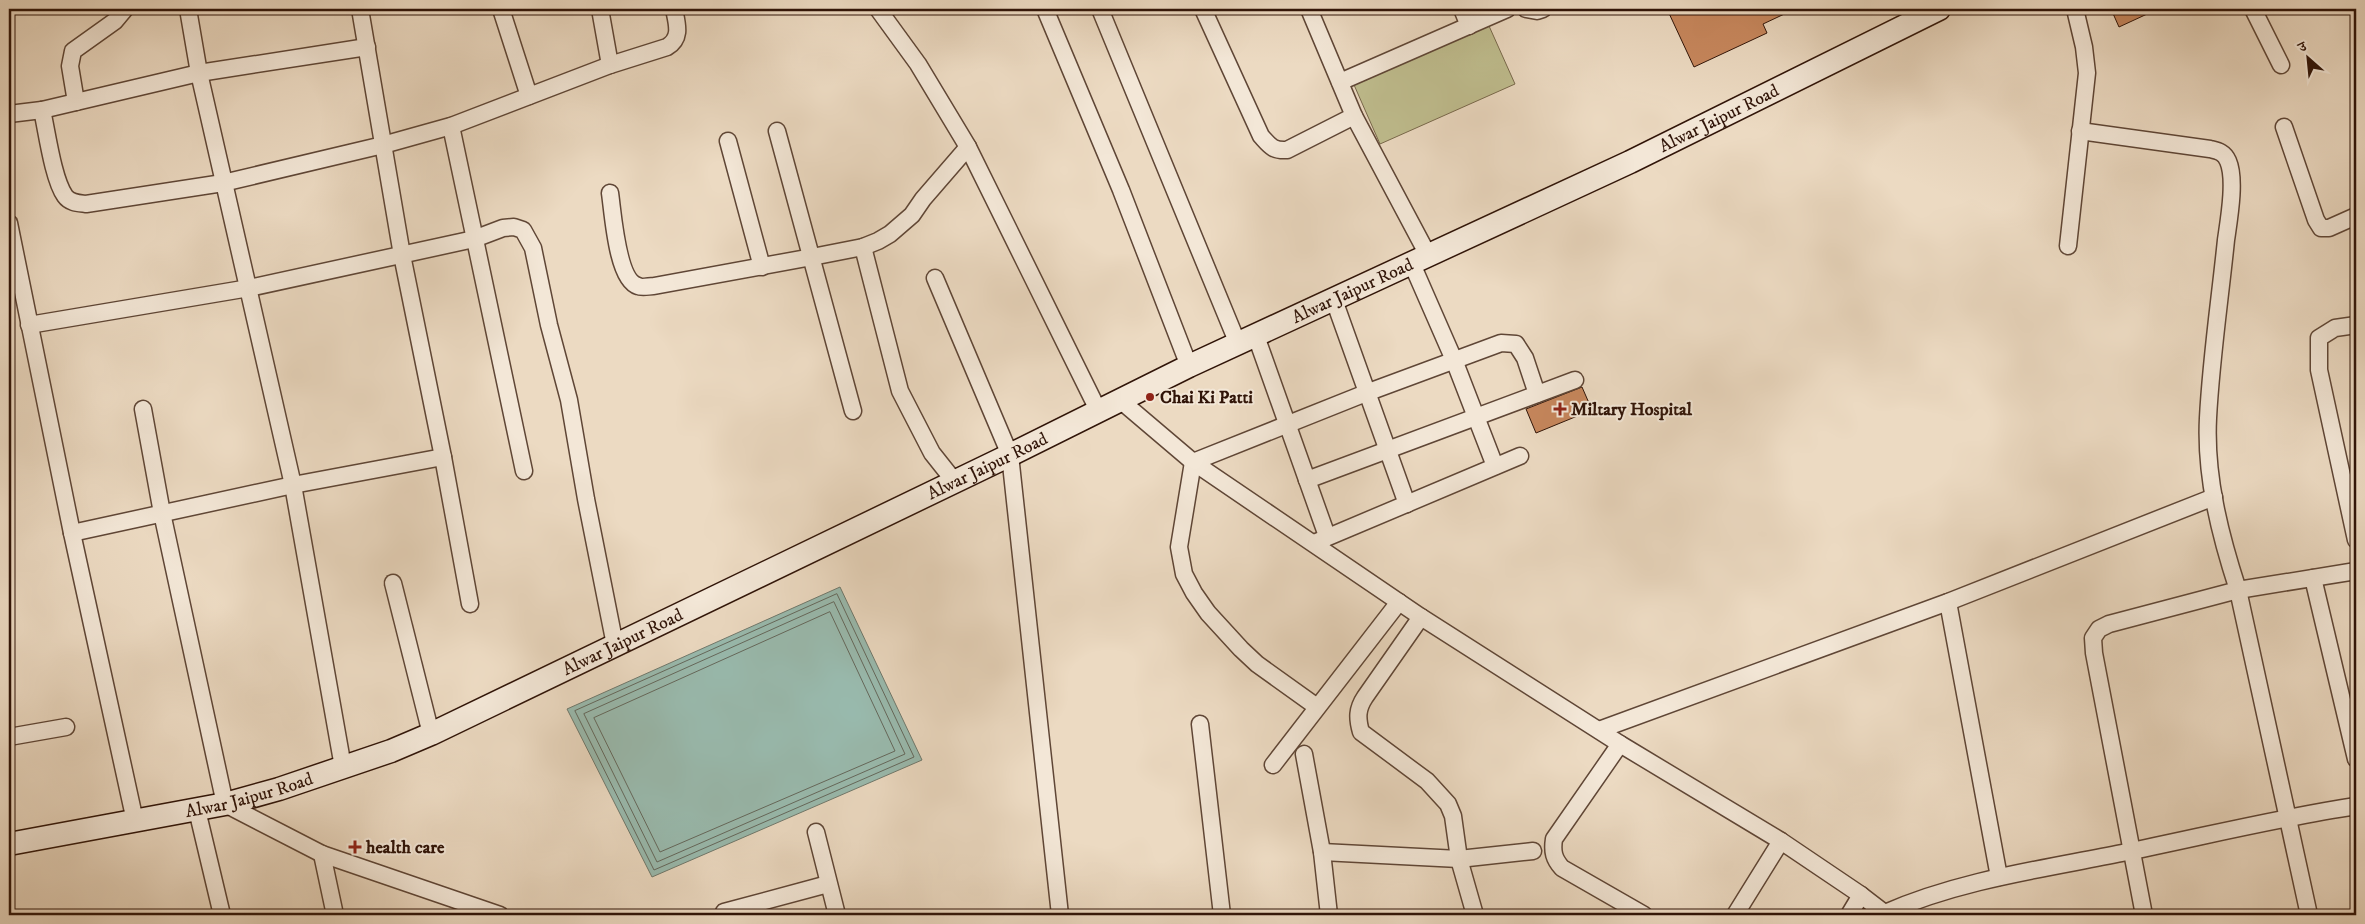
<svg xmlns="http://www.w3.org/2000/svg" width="2365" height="924" viewBox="0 0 2365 924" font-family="'IM FELL DW Pica','Noto Serif Devanagari',serif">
	<rect width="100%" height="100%" fill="#ecdac2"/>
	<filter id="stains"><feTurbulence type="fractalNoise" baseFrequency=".004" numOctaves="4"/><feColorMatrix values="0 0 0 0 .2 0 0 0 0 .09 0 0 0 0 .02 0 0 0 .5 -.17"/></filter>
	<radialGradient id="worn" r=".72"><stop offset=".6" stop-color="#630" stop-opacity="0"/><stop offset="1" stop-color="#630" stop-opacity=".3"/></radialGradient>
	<path fill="#bfbd8e" stroke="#78684b" d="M 1485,17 L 1515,84 L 1380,144 L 1351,78 Z"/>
	<path fill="#99bbaf" stroke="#6f786c" d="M 840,587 L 922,760 L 652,877 L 567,709 Z"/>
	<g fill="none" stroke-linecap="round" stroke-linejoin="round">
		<g stroke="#64685c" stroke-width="1">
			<path d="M 837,594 L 914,757 L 654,870 L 575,711 Z"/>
			<path d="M 834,602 L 905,754 L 657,862 L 584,714 Z"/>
			<path d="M 830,612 L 895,751 L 660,852 L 594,718 Z"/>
		</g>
	</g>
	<g fill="#c7875d" stroke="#301408">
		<path d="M 1667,9 L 1795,9 L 1763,24 L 1767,33 L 1694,67 Z"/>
		<path d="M 2111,9 L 2158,9 L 2119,27 Z"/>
		<path d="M 1582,387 L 1592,410 L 1536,433 L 1526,409 Z"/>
	</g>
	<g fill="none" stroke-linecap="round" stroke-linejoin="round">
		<defs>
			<g id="street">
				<path d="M 188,9 L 199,73 L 293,485 L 343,767"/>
				<path d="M 360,9 L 402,255 L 443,457 L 470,604"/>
				<path d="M 501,9 L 529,96"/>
				<path d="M 600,9 L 610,65"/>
				<path d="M 878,9 L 918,64 L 968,147 L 1098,410"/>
				<path d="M 1045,9 L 1121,190 L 1189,366"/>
				<path d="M 1100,9 L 1238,344"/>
				<path d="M 1203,9 L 1261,136 C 1270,146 1273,151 1287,150 L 1354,116"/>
				<path d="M 1309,9 L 1354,116 L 1429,257"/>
				<path d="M 1462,9 L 1469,26"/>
				<path d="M 1526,9 L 1537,11 L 1543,9"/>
				<path d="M 2253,9 L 2281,65"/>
				<path d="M 1340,82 L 1507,9"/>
				<path d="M 76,102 L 70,66 L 73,51 L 115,21 L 125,9"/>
				<path d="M 42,110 C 47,132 53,179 65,196 C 70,203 78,203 86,204 L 223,183 L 383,145 L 451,126 L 610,65 L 667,47 C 682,38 677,24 674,9"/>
				<path d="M 9,114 L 42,110 L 199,73 L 367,47"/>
				<path d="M 451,126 L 524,471"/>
				<path d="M 2284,127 L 2316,220 L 2321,228 L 2329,228 L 2356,216"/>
				<path d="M 777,131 L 853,411"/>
				<path d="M 2080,131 L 2210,149 C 2218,151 2224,152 2228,161 C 2236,179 2229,219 2226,240 C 2220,299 2211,359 2208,418 C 2205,476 2220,535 2238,590 L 2309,915"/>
				<path d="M 728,141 L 762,267"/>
				<path d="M 610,193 C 613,213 617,280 638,286 C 642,288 649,286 654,286 L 812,257 L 863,247 L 878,241 L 890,234 L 912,215 L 923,199 L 968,147"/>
				<path d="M 9,223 L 72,533 L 135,821"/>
				<path d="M 2068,246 L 2087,73 L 2084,47 L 2075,9"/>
				<path d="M 863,247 L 900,391 L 932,453 L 955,482"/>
				<path d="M 1412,264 L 1454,360 L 1495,466"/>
				<path d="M 935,278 L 1010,455 L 1060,915"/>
				<path d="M 1334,300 L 1407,504"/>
				<path d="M 29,325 L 249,288 L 474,239 L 503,228 L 514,227 L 523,230 L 533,248 L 549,325 L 569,400 L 586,499 L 615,645"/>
				<path d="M 2356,325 L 2335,328 L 2319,338 L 2319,370 L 2356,540"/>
				<path d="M 1256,336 L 1327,536"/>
				<path d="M 1120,400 L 1193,462 L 1421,617 L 1620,744 L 1781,841 L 1861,895 L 1887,915"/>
				<path d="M 143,409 L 162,513 L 225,804 L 322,854 L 500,915"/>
				<path d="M 1307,480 L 1575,380"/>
				<path d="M 72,533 L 293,485 L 443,457"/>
				<path d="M 1314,543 L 1520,456"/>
				<path d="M 2313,578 L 2356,759"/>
				<path d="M 393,583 L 431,734"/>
				<path d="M 1948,602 L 1999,877"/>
				<path d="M 1421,617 L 1365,697 C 1357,709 1357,718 1361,732 L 1427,781 L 1448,804 L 1453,816 L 1459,859 L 1475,915"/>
				<path d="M 1317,707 L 1257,664 L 1241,649 L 1208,613 L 1194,593 L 1184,574 L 1179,547 L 1193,462 L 1366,393 L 1501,343 L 1516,344 L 1525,358 L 1537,394"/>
				<path d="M 1200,724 L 1222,915"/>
				<path d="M 1599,730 L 1948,602 L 2214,497"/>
				<path d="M 9,737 L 66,727"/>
				<path d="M 1620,744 L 1554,839 C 1552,852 1554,859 1562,868 L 1644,915"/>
				<path d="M 1304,754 L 1322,852 L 1329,915"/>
				<path d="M 1273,765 L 1399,602"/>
				<path d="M 197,810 L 222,915"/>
				<path d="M 816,832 L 837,915"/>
				<path d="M 1322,852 L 1459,859 L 1533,851"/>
				<path d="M 322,854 L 335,915"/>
				<path d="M 724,912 L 828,884"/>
				<path d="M 1885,913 C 1960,880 2043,869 2122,853 C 2201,837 2277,818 2356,806"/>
				<path d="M 1735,915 L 1781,841"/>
				<path d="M 1849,915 L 1861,895"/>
				<path d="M 2144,915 L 2094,653 L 2093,638 L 2099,629 L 2109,624 L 2238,590 L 2356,571"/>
			</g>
			<g id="secondary">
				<path id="s1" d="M 9,844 L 225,804 L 279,789 L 391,751 L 431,734 L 1010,455 L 1189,366 L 1630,162 L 1939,9"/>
			</g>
		</defs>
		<use href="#street" stroke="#5f4636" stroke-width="19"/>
		<use href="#secondary" stroke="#301408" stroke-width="25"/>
		<use href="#street" stroke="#f3e7d7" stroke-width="16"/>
		<use href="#secondary" stroke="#f3e7d7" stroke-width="22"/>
	</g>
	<g fill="#8f2418" stroke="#f3e7d7" stroke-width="2">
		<circle cx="1150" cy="397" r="5"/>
		<path d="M1557.5 401.5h5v5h5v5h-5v5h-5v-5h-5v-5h5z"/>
		<path d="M352.5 839.5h5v5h5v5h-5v5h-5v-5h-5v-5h5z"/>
	</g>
	<g text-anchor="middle" stroke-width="4" stroke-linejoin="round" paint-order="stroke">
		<g font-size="18" fill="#301408" stroke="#f3e7d7">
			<text dy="6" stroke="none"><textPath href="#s1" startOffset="1865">Alwar Jaipur Road</textPath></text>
			<text dy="6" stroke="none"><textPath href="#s1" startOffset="1460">Alwar Jaipur Road</textPath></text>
			<text dy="6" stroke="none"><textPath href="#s1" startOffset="1055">Alwar Jaipur Road</textPath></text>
			<text dy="6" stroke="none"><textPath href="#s1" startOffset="650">Alwar Jaipur Road</textPath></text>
			<text dy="6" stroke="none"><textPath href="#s1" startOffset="245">Alwar Jaipur Road</textPath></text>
		</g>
		<g font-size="18" font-weight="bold" fill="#301408" stroke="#f3e7d7" text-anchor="start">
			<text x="1160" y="403">Chai Ki Patti</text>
			<text x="1571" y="415">Miltary Hospital</text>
			<text x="366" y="853">health care</text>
		</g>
	</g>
	<rect width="2365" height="924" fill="none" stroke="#ecdac2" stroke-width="30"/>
	<rect x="10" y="10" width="2345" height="904" fill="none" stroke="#301408" stroke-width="2.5"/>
	<rect x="15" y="15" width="2335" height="894" fill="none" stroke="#301408"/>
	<g transform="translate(2308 58) rotate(333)" stroke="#f3e7d7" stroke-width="4" paint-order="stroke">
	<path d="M0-4L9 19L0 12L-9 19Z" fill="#301408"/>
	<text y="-8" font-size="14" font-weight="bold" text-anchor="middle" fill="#301408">उ</text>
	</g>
	<rect width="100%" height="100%" filter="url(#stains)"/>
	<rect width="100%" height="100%" fill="url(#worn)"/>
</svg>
